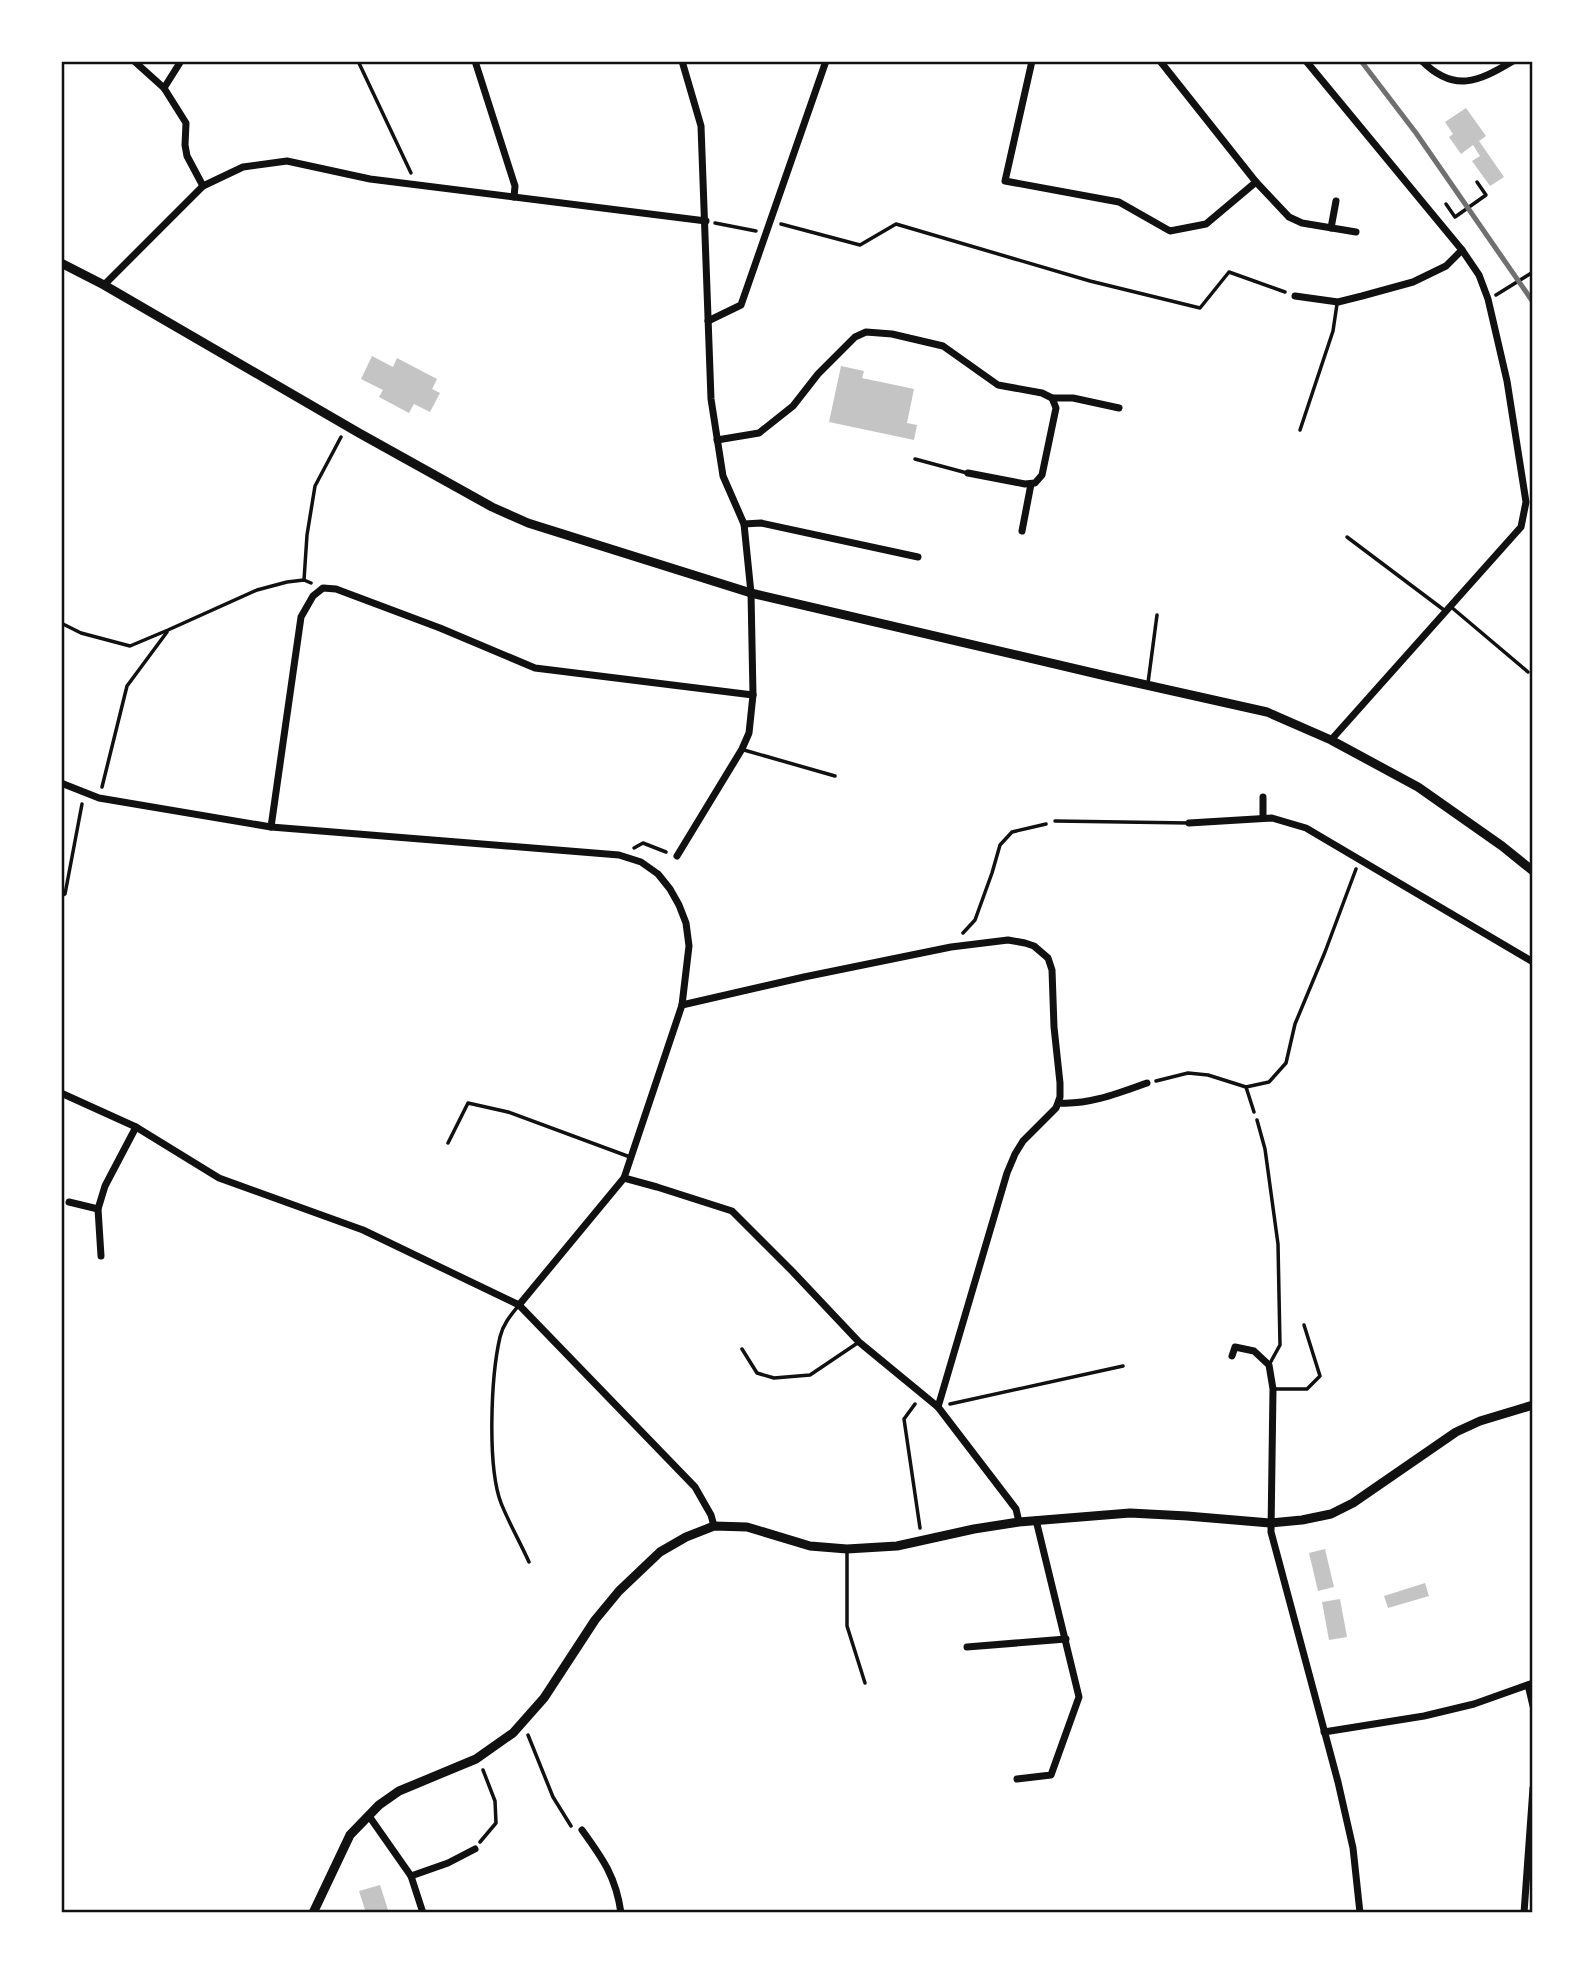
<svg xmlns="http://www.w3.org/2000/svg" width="1594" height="1974" viewBox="0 0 1594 1974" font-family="Roboto,sans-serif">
	<rect width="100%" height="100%" fill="#fff"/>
	<g fill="#c4c4c4">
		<path d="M 1466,108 L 1486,136 L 1479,141 L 1504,177 L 1490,186 L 1472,161 L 1480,156 L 1473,145 L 1461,154 L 1449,137 L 1453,134 L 1445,122 Z"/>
		<path d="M 372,356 L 393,367 L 397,358 L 437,379 L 432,389 L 440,393 L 430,412 L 414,404 L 409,413 L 379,397 L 383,390 L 361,379 Z"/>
		<path d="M 841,366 L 864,371 L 862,378 L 914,389 L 907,423 L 917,425 L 914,440 L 829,422 Z"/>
		<path d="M 1325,1549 L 1334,1587 L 1318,1591 L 1309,1553 Z"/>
		<path d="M 1425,1583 L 1429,1596 L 1388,1608 L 1384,1596 Z"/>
		<path d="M 1340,1599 L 1347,1637 L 1329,1640 L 1322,1602 Z"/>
		<path d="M 380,1885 L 389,1913 L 366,1913 L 359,1891 Z"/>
	</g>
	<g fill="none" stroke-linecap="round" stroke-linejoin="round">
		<g stroke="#111" stroke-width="3.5">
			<path d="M 358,61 L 411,173"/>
			<path d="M 1446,204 L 1455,217 L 1486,195 L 1477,182"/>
			<path d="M 715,223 L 756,231"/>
			<path d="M 781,224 L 860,245 L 896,224 L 1090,281 L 1200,308 L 1229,272 L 1285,292"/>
			<path d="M 1496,295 L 1533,272"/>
			<path d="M 304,580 L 307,535 L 315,486 L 341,437"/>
			<path d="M 61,623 L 81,633 L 130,646 L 168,630 L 257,590 L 287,582 L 304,580 L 311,583"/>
			<path d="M 102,787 L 127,686 L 167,632"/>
			<path d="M 634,848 L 643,843 L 666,852"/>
			<path d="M 61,896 L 65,894 L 82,804"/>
			<path d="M 963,933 L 975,920 L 992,873 L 1000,845 L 1012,832 L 1046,824"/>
			<path d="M 1156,1081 L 1188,1073 L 1208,1075 L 1246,1087 L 1269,1082 L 1286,1063 L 1295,1024 L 1325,952 L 1356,869"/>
			<path d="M 1246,1087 L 1254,1112"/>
			<path d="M 915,1404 L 904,1419 L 920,1528"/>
			<path d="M 950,1404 L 1123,1366"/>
			<path d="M 528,1735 L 553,1797 L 571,1826"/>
			<path d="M 480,1842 L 496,1823 L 495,1801 L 483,1770"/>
		</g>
		<g stroke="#111" stroke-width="3.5">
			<path d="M 1300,430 L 1333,331 L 1337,304"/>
			<path d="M 915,459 L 967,473"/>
			<path d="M 1347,537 L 1444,610"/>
			<path d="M 1450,606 L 1528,672"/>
			<path d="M 1148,683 L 1157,615"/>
			<path d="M 744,750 L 835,776"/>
			<path d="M 1055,821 L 1189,823"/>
			<path d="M 1257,1120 L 1265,1149 L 1278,1244 L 1280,1345 L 1269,1365"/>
			<path d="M 448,1143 L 468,1103 L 508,1112 L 630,1157"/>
			<path d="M 519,1305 C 511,1315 503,1324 500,1337 C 491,1376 487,1466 501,1503 C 509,1523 520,1542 529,1562"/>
			<path d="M 742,1349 L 757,1373 L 774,1378 L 810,1375 L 859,1342"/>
			<path d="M 1275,1389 L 1307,1389 L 1320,1376 L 1304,1325"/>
			<path d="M 847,1551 L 847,1626 L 865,1683"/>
		</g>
		<g stroke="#111" stroke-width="7">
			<path d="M 134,61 L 164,88 L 181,61"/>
			<path d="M 475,61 L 515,186 L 514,197"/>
			<path d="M 1032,61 L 1005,181 L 1119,202 L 1170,231 L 1206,224 L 1256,182"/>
			<path d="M 1160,61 L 1256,182 L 1289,217 L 1302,223 L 1356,232"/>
			<path d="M 1306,61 L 1462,250 L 1479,275 L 1488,299 L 1507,381 L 1526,502 L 1521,527 L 1331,740"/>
			<path d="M 1422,61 C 1454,93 1478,82 1513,61"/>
			<path d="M 164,88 L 186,123 L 185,145 L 187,156 L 203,186"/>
			<path d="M 1331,228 L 1336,201"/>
			<path d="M 104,285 L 203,186 L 243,167 L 287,161 L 370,179 L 706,221"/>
			<path d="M 1295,296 L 1338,302 L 1362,296 L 1413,282 L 1446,266 L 1462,250"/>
			<path d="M 708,321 L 741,305 L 826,61"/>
			<path d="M 1052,398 L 1073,398 L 1119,408"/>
			<path d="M 717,440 L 759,433 L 793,406 L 818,374 L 855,337 L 866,332 L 892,334 L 943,346 L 998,385 L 1042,393 L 1052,398 L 1056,408 L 1042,475 L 1035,483 L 1025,484 L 968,473"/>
			<path d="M 744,524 L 761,523 L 918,557"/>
			<path d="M 1022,531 L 1031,484"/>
			<path d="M 61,783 L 99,798 L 271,827 L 619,855 L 641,862 L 658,874 L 670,889 L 679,905 L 686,923 L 689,946 L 682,1005 L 624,1178 L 519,1305"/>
			<path d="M 1263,797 L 1263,818"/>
			<path d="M 1189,823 L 1272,818 L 1306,828 L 1533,962"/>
			<path d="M 271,827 L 301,617 L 313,596 L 323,588 L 336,589 L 440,628 L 535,668 L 753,695"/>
			<path d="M 677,856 L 742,749 L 749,733 L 753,695 L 751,593 L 744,524 L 723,476 L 711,399 L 701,126 L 682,61"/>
			<path d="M 682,1005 L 804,977 L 951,947 L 1008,940 L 1025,943 L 1034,946 L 1048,958 L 1052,970 L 1054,1027 L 1060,1083 L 1060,1097 L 1056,1108 L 1023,1141 L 1015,1154 L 1007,1173 L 938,1407"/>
			<path d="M 61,1093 L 136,1127 L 219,1178 L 363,1230 L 519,1305 L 695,1487 L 711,1515 L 714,1526"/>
			<path d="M 1059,1103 C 1089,1105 1119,1093 1147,1083"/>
			<path d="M 624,1178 L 657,1187 L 732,1211 L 793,1272 L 859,1342 L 938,1407 L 1016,1509 L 1019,1522"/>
			<path d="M 69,1202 L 98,1209"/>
			<path d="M 101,1256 L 98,1209 L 105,1186 L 136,1127"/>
			<path d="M 1232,1356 L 1235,1347 L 1254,1351 L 1269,1365 L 1273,1389 L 1271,1532 L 1338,1782 L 1353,1848 L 1360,1913"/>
			<path d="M 967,1647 L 1066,1639"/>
			<path d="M 1528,1685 L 1533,1706"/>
			<path d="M 1324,1732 L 1424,1716 L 1474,1704 L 1533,1683"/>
			<path d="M 1017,1779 L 1051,1775 L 1079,1697 L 1036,1520"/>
			<path d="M 369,1816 L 411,1876 L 423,1913"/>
			<path d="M 582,1830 C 603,1859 616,1877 621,1913"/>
			<path d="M 411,1876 L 448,1863 L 475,1849"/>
			<path d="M 1524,1913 L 1533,1788"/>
		</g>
		<g stroke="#111" stroke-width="9">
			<path d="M 61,263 L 104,285 L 359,433 L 492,507 L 528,523 L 751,593 L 1106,676 L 1267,712 L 1331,740 L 1418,787 L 1502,846 L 1533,871"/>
			<path d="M 313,1913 L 350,1835 L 379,1805 L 399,1791 L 476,1759 L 513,1733 L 544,1698 L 595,1620 L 619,1591 L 660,1552 L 686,1537 L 714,1526 L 747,1527 L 810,1546 L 847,1549 L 897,1546 L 974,1529 L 1019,1522 L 1130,1513 L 1187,1516 L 1270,1523 L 1302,1520 L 1331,1514 L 1353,1503 L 1456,1432 L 1480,1421 L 1533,1405"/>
		</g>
		<path stroke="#707070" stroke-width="5" d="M 1361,61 L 1416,133 L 1533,302"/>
	</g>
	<rect width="1594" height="1974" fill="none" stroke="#ffffff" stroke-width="126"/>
	<rect x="63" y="63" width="1468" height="1848" fill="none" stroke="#111" stroke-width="2.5"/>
</svg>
